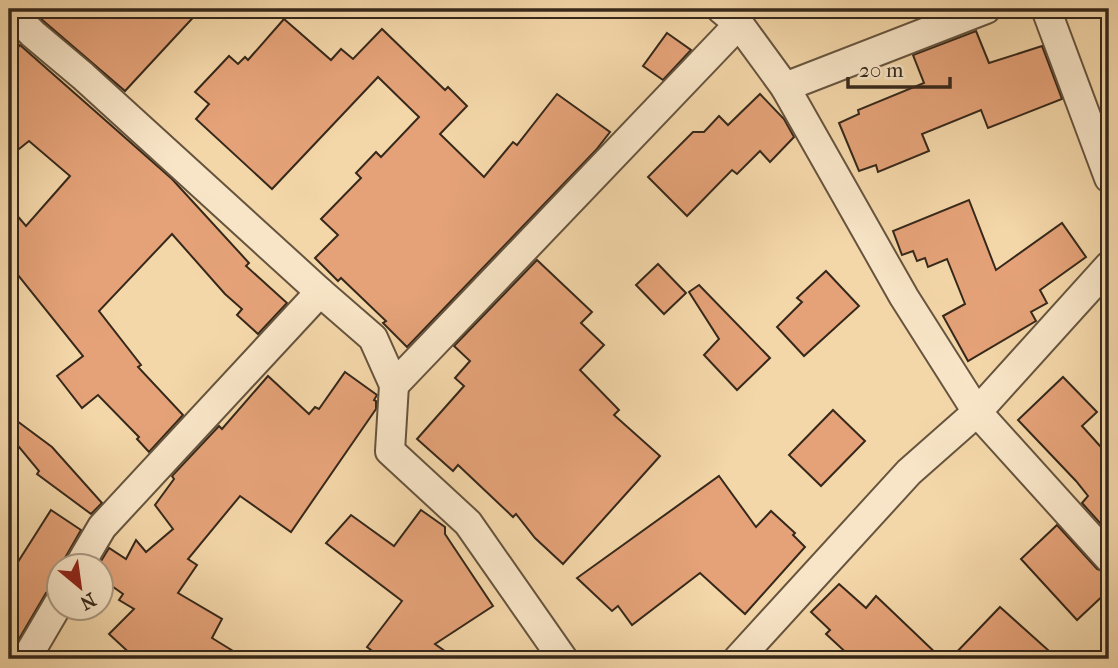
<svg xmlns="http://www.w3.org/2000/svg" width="1118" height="668" viewBox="0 0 1118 668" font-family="'IM FELL French Canon',serif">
	<rect width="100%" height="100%" fill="#f4d7a9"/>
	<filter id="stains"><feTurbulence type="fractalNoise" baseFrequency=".00286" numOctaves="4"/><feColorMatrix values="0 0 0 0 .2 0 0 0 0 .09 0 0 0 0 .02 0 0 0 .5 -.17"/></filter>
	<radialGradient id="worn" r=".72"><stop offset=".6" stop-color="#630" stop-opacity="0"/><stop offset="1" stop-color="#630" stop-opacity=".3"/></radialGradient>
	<g fill="#e5a278" stroke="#36281a" stroke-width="2">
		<path d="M 47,9 L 201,9 L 125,91 L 40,18 Z"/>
		<path d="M 284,19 L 331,60 L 341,49 L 353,59 L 382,29 L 445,90 L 448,87 L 467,106 L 440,134 L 484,177 L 513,142 L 517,145 L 557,94 L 610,132 L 596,150 L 407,347 L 383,323 L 386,321 L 341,278 L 338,281 L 315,258 L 338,235 L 321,219 L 361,178 L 356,173 L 376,152 L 381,157 L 419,117 L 378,77 L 272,189 L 196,119 L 209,104 L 195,92 L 229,56 L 238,64 L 245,57 L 248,60 Z"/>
		<path d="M 976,31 L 989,63 L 1042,46 L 1062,99 L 988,128 L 981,110 L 922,134 L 929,151 L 878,172 L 876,165 L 859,171 L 839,123 L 859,114 L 858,110 L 924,83 L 913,55 Z"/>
		<path d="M 667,33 L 691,50 L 663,80 L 643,66 Z"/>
		<path d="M 20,45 L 172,179 L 249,263 L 246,266 L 287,303 L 258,334 L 237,315 L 242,309 L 225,294 L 172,234 L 99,311 L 141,365 L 138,367 L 183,415 L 149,452 L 137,439 L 139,437 L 98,395 L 82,408 L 57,376 L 83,356 L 9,264 L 9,206 L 26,226 L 70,176 L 29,141 L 9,157 L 9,59 Z"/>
		<path d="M 760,94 L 784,119 L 794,137 L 770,162 L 760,151 L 737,174 L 732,170 L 687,216 L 648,177 L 693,132 L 704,132 L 719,116 L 728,125 Z"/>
		<path d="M 969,200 L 996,270 L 1062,223 L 1086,257 L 1040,290 L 1047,303 L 1031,312 L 1036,321 L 968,361 L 943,316 L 965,304 L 947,259 L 928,267 L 925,258 L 917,261 L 913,251 L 902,255 L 893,231 Z"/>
		<path d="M 537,260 L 592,312 L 581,323 L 604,345 L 580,370 L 619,410 L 614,415 L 660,456 L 563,564 L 535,538 L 516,514 L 513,517 L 458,465 L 453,471 L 417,439 L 464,386 L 455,378 L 470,361 L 454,346 Z"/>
		<path d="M 658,264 L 686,293 L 664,314 L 636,285 Z"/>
		<path d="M 826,271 L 859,306 L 804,356 L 777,327 L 802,302 L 797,298 Z"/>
		<path d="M 699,285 L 770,358 L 737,390 L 704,355 L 719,339 L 689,292 Z"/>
		<path d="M 345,372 L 377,395 L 374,400 L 376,401 L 376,409 L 291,532 L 240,496 L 188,559 L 197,565 L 178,593 L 222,619 L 212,638 L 246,659 L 136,659 L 109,634 L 134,609 L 119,600 L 123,594 L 102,579 L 102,566 L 98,566 L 109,548 L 126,559 L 136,540 L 146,552 L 173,529 L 155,505 L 174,479 L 172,476 L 219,426 L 222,429 L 268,376 L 309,414 L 315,407 L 319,409 Z"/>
		<path d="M 1063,377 L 1097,412 L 1082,426 L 1109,456 L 1109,533 L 1082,503 L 1088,496 L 1076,481 L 1018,420 Z"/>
		<path d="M 833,410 L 865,441 L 821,486 L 789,455 Z"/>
		<path d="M 9,415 L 52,447 L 102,503 L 91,514 L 37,474 L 39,471 L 9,435 Z"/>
		<path d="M 719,476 L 756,527 L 771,511 L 795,533 L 793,535 L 805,547 L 745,614 L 700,573 L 632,625 L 618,606 L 612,611 L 577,578 Z"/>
		<path d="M 51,510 L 81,530 L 65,558 L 62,566 L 60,566 L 60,581 L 46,593 L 9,656 L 9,576 Z"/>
		<path d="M 421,510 L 445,527 L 445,534 L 493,606 L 435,644 L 456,659 L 383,659 L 367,647 L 402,601 L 326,543 L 351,515 L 394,546 Z"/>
		<path d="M 1057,525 L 1097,569 L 1109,574 L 1109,590 L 1077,620 L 1021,559 Z"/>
		<path d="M 839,584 L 866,608 L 876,596 L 942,659 L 853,659 L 826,634 L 830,630 L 811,612 Z"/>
		<path d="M 1000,607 L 1058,659 L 950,659 Z"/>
	</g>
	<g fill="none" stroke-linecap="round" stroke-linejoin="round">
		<defs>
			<g id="minor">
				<path d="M 721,9 L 739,24 L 785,87 L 904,297 L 977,412 L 1109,558"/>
				<path d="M 1046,9 L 1109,178"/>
				<path d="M 9,10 L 33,34 L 83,76 L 320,292 L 102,527 L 79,566"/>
				<path d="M 785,87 L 986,9"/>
				<path d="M 320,292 L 373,338 L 394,385 L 390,451 L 468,523 L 563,659"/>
				<path d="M 394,385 L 739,24"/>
				<path d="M 26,659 L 60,601"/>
				<path d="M 738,659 L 909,472 L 977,412 L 1109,266"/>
			</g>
		</defs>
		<use href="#minor" stroke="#66543e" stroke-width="32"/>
		<use href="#minor" stroke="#f8e5c7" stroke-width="28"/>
	</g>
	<rect width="1118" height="668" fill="none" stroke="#f4d7a9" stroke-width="35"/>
	<rect x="10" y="10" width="1097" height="647" fill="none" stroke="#36281a" stroke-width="3.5"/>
	<rect x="18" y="18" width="1083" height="633" fill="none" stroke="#36281a" stroke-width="2"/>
	<g transform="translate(80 587) rotate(151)"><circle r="33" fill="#f8e5c7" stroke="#aa9982" stroke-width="2"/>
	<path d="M0-5L12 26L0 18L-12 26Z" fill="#8f2418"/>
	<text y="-10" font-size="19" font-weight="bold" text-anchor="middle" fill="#36281a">N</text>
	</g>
	<path d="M848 77v10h102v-10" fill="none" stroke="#36281a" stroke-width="3.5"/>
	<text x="859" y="77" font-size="21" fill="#36281a" stroke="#f8e5c7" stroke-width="5" paint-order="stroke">20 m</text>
	<rect width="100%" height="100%" filter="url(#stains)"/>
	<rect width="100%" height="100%" fill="url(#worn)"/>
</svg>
